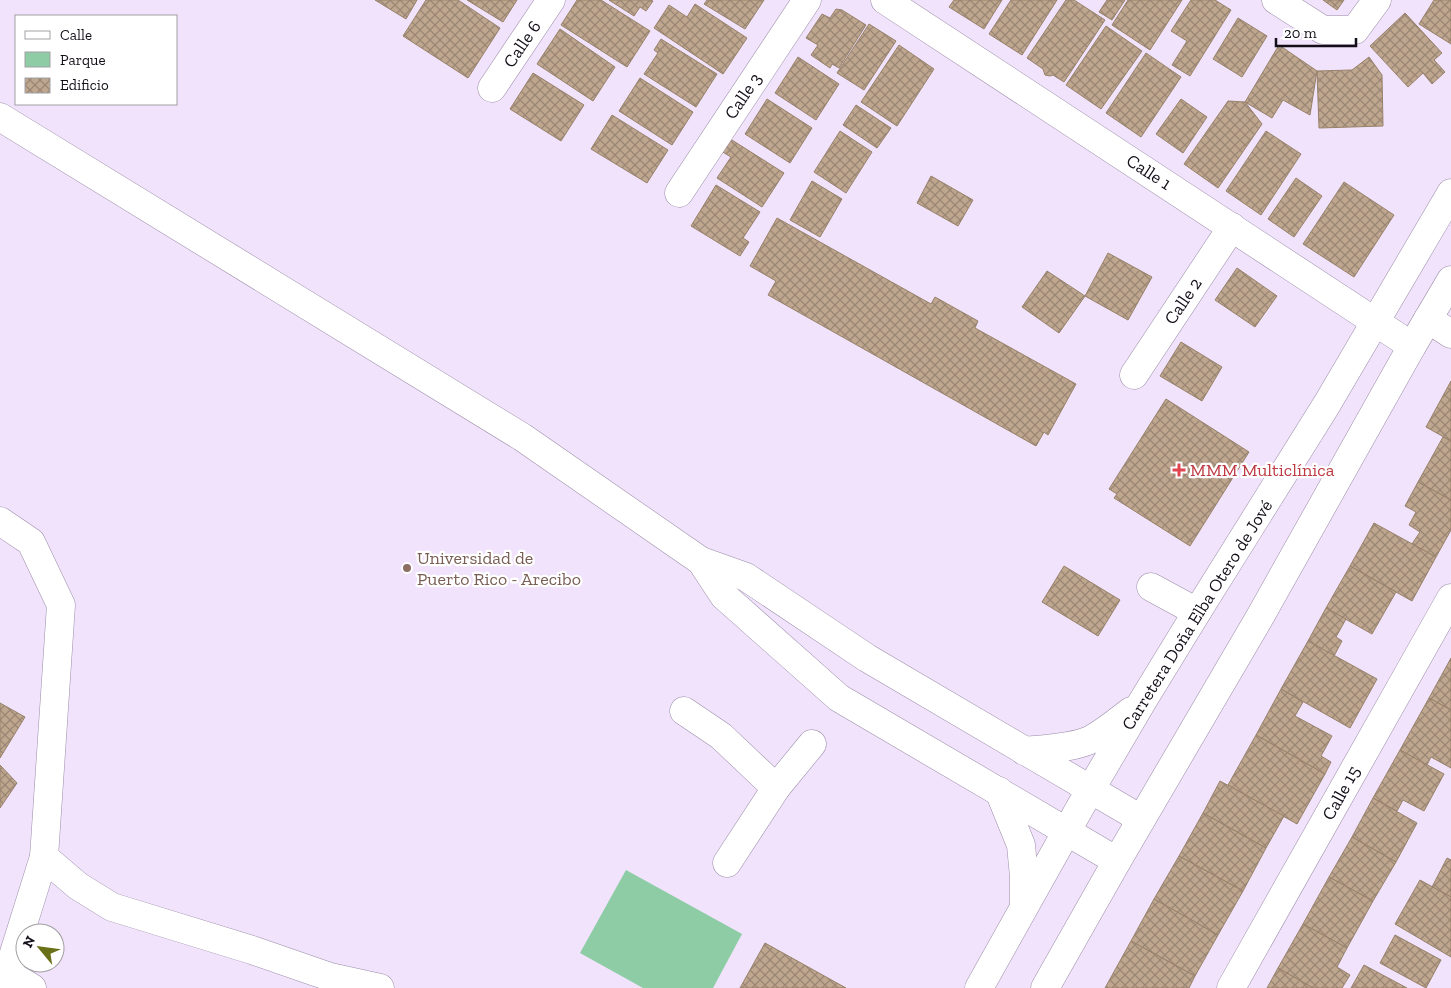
<svg xmlns="http://www.w3.org/2000/svg" width="1451" height="988" viewBox="0 0 1451 988" font-family="'Zilla Slab',serif">
	<defs>
		<pattern id="building-cross-hatch" width="8" height="8" patternUnits="userSpaceOnUse" patternTransform="scale(1.25)"><rect width="8" height="8" fill="#bfa78f"/><path d="M0 0l8 8M0 8l8-8" fill="none" stroke="#9a8674"/></pattern>
	</defs>
	<rect width="100%" height="100%" fill="#f0e3fb"/>
	<path fill="#8dcca5" d="M 626,870 L 742,934 L 713,988 L 643,988 L 580,953 Z"/>
	<g fill="url(#building-cross-hatch)" stroke="#98816a">
		<path d="M 375,0 L 417,0 L 406,19 Z"/>
		<path d="M 426,0 L 458,0 L 500,28 L 468,78 L 403,36 Z"/>
		<path d="M 467,0 L 517,0 L 503,22 Z"/>
		<path d="M 577,0 L 601,0 L 650,31 L 627,67 L 561,25 Z"/>
		<path d="M 609,0 L 651,0 L 653,1 L 646,11 L 640,7 L 634,16 Z"/>
		<path d="M 707,0 L 764,0 L 745,29 L 704,4 Z"/>
		<path d="M 954,0 L 1002,0 L 984,29 L 949,7 Z"/>
		<path d="M 1011,0 L 1057,0 L 1022,55 L 989,34 Z"/>
		<path d="M 1066,0 L 1074,0 L 1105,20 L 1064,82 L 1053,75 L 1050,76 L 1045,75 L 1043,69 L 1027,58 Z"/>
		<path d="M 1107,0 L 1125,0 L 1112,20 L 1099,12 Z"/>
		<path d="M 1128,0 L 1182,0 L 1150,50 L 1112,25 Z"/>
		<path d="M 1191,0 L 1215,0 L 1231,10 L 1190,76 L 1172,65 L 1187,41 L 1171,31 Z"/>
		<path d="M 1323,0 L 1344,0 L 1337,10 Z"/>
		<path d="M 1434,0 L 1451,0 L 1451,44 L 1419,24 Z"/>
		<path d="M 695,4 L 747,38 L 723,74 L 654,28 L 669,5 L 687,17 Z"/>
		<path d="M 836,9 L 842,10 L 866,25 L 839,68 L 832,64 L 830,68 L 811,55 L 818,45 L 806,38 L 822,14 L 830,18 Z"/>
		<path d="M 1405,13 L 1442,53 L 1434,60 L 1445,72 L 1432,84 L 1423,73 L 1408,87 L 1370,46 Z"/>
		<path d="M 1238,18 L 1267,36 L 1242,77 L 1213,59 Z"/>
		<path d="M 869,24 L 896,41 L 864,90 L 837,73 Z"/>
		<path d="M 1106,26 L 1142,51 L 1101,109 L 1066,85 Z"/>
		<path d="M 560,29 L 615,67 L 593,101 L 537,64 Z"/>
		<path d="M 661,39 L 717,74 L 696,107 L 644,74 L 658,53 L 654,50 Z"/>
		<path d="M 899,45 L 934,69 L 897,126 L 861,102 Z"/>
		<path d="M 1279,45 L 1317,71 L 1310,115 L 1283,100 L 1272,118 L 1245,102 Z"/>
		<path d="M 1146,53 L 1181,77 L 1141,137 L 1106,113 Z"/>
		<path d="M 798,57 L 839,84 L 816,120 L 775,93 Z"/>
		<path d="M 1369,57 L 1382,75 L 1383,126 L 1319,128 L 1317,71 L 1352,70 Z"/>
		<path d="M 533,73 L 584,105 L 561,141 L 510,109 Z"/>
		<path d="M 640,78 L 693,112 L 672,145 L 619,111 Z"/>
		<path d="M 767,99 L 812,128 L 790,163 L 745,134 Z"/>
		<path d="M 1181,99 L 1207,117 L 1183,153 L 1156,134 Z"/>
		<path d="M 1228,101 L 1245,102 L 1262,124 L 1218,188 L 1184,164 Z"/>
		<path d="M 856,105 L 891,128 L 877,148 L 843,125 Z"/>
		<path d="M 612,115 L 668,150 L 647,183 L 591,149 Z"/>
		<path d="M 840,131 L 872,152 L 846,193 L 814,172 Z"/>
		<path d="M 1266,131 L 1301,154 L 1261,215 L 1226,191 Z"/>
		<path d="M 724,135 L 784,173 L 762,207 L 717,178 L 731,157 L 716,148 Z"/>
		<path d="M 931,176 L 973,200 L 958,226 L 917,203 Z"/>
		<path d="M 1296,178 L 1322,196 L 1294,237 L 1268,219 Z"/>
		<path d="M 812,181 L 842,199 L 820,237 L 790,220 Z"/>
		<path d="M 1344,182 L 1394,215 L 1354,277 L 1303,244 Z"/>
		<path d="M 716,185 L 760,212 L 743,238 L 749,242 L 740,256 L 691,226 Z"/>
		<path d="M 777,218 L 931,304 L 935,297 L 978,321 L 975,328 L 1076,384 L 1048,435 L 1044,432 L 1036,446 L 768,295 L 776,281 L 750,266 Z"/>
		<path d="M 1108,253 L 1152,277 L 1128,320 L 1085,296 Z"/>
		<path d="M 1237,268 L 1277,296 L 1255,327 L 1215,300 Z"/>
		<path d="M 1047,271 L 1085,296 L 1059,333 L 1022,307 Z"/>
		<path d="M 1181,342 L 1222,367 L 1202,401 L 1160,376 Z"/>
		<path d="M 1451,381 L 1451,441 L 1426,427 Z"/>
		<path d="M 1166,399 L 1249,452 L 1190,546 L 1114,498 L 1117,494 L 1109,489 Z"/>
		<path d="M 1443,437 L 1451,441 L 1451,500 L 1418,482 Z"/>
		<path d="M 1418,482 L 1451,500 L 1451,530 L 1436,557 L 1412,544 L 1420,532 L 1409,525 L 1416,512 L 1405,506 Z"/>
		<path d="M 1374,523 L 1436,557 L 1412,601 L 1350,566 Z"/>
		<path d="M 1064,566 L 1120,600 L 1098,636 L 1042,602 Z"/>
		<path d="M 1350,566 L 1396,592 L 1372,634 L 1326,608 Z"/>
		<path d="M 1326,608 L 1346,619 L 1336,637 L 1342,641 L 1334,656 L 1308,641 Z"/>
		<path d="M 1308,641 L 1377,679 L 1350,728 L 1281,689 Z"/>
		<path d="M 1451,658 L 1451,710 L 1429,698 Z"/>
		<path d="M 1281,689 L 1303,702 L 1295,716 L 1332,736 L 1321,756 L 1331,762 L 1325,774 L 1256,735 Z"/>
		<path d="M 1429,698 L 1451,710 L 1451,768 L 1431,757 L 1427,765 L 1400,750 Z"/>
		<path d="M 0,703 L 25,717 L 0,758 Z"/>
		<path d="M 1256,735 L 1325,774 L 1297,824 L 1228,785 Z"/>
		<path d="M 1400,750 L 1444,774 L 1424,811 L 1403,800 L 1397,811 L 1373,798 Z"/>
		<path d="M 0,765 L 17,783 L 0,808 Z"/>
		<path d="M 1220,781 L 1284,816 L 1266,848 L 1203,813 Z"/>
		<path d="M 1373,798 L 1417,823 L 1396,862 L 1352,837 Z"/>
		<path d="M 1203,813 L 1266,848 L 1243,891 L 1179,856 Z"/>
		<path d="M 1352,837 L 1396,862 L 1373,901 L 1329,877 Z"/>
		<path d="M 1179,856 L 1243,891 L 1218,935 L 1154,899 Z"/>
		<path d="M 1447,858 L 1451,860 L 1451,897 L 1432,887 Z"/>
		<path d="M 1329,877 L 1373,901 L 1347,948 L 1303,924 Z"/>
		<path d="M 1420,880 L 1451,897 L 1451,957 L 1395,924 Z"/>
		<path d="M 1154,899 L 1218,935 L 1195,976 L 1131,941 Z"/>
		<path d="M 1303,924 L 1347,948 L 1337,967 L 1350,975 L 1342,988 L 1313,988 L 1278,968 Z"/>
		<path d="M 1395,935 L 1441,960 L 1426,988 L 1380,963 Z"/>
		<path d="M 1131,941 L 1195,976 L 1189,988 L 1105,988 Z"/>
		<path d="M 765,943 L 846,988 L 740,988 Z"/>
		<path d="M 1364,965 L 1407,988 L 1351,988 Z"/>
		<path d="M 1278,968 L 1313,988 L 1267,988 Z"/>
	</g>
	<g fill="none" stroke-linecap="round" stroke-linejoin="round">
		<defs>
			<g id="minor">
				<path d="M 885,0 L 1412,346"/>
				<path d="M 1276,0 L 1323,30 L 1355,30 L 1377,0"/>
				<path d="M 492,88 L 551,0"/>
				<path d="M 0,117 L 522,437 L 701,561 L 746,577 L 867,658 L 1141,819"/>
				<path d="M 679,193 L 807,0"/>
				<path d="M 1428,319 L 1451,334"/>
				<path d="M 1134,375 L 1232,227"/>
				<path d="M 0,521 L 31,542 L 61,605 L 44,857 L 3,988"/>
				<path d="M 701,561 L 724,596 L 839,698 L 1117,861"/>
				<path d="M 1151,587 L 1197,612"/>
				<path d="M 684,711 L 721,736 L 776,788 L 812,744"/>
				<path d="M 1024,751 C 1044,749 1072,748 1090,740 C 1105,732 1118,721 1131,711"/>
				<path d="M 999,791 L 1021,845 L 1024,877 L 1024,905"/>
				<path d="M 44,857 L 78,886 L 112,907 L 252,950 L 330,977 L 380,988"/>
				<path d="M 727,863 L 776,788"/>
				<path d="M 7,973 L 32,988"/>
				<path d="M 979,988 L 1082,804 L 1142,702 L 1197,612 L 1327,404 L 1451,193"/>
				<path d="M 1045,988 L 1117,861 L 1261,615 L 1412,346 L 1451,280"/>
				<path d="M 1231,988 L 1451,598"/>
			</g>
		</defs>
		<use href="#minor" stroke="#9b8ca8" stroke-width="29"/>
		<use href="#minor" stroke="#fff" stroke-width="28"/>
	</g>
	<path fill="#e0444e" stroke="#fff" stroke-width="2" d="M1176.5 462.5h5v5h5v5h-5v5h-5v-5h-5v-5h5z"/>
	<circle fill="#8d6e63" stroke="#fff" stroke-width="2" cx="407" cy="568" r="5"/>
	<g text-anchor="middle" stroke-width="4.5" stroke-linejoin="round" paint-order="stroke">
		<g font-size="18" fill="#140e18" stroke="#fff">
			<text transform="translate(522 44) rotate(-56)" y="6">Calle 6</text>
			<text transform="translate(743 96) rotate(-56)" y="6">Calle 3</text>
			<text transform="translate(1149 172) rotate(33)" y="6">Calle 1</text>
			<text transform="translate(1183 301) rotate(-56)" y="6">Calle 2</text>
			<text transform="translate(1197 615) rotate(-58)" y="6">Carretera Doña Elba Otero de Jové</text>
			<text transform="translate(1341 793) rotate(-61)" y="6">Calle 15</text>
		</g>
		<g font-size="18" fill="#be3a42" stroke="#fff" text-anchor="start">
			<text x="1190" y="476">MMM Multiclínica</text>
		</g>
		<g font-size="18" fill="#785e54" stroke="#fff" text-anchor="start">
			<text x="417" y="564">Universidad de<tspan x="417" dy="21">Puerto Rico - Arecibo</tspan></text>
		</g>
	</g>
	<rect x="15" y="15" width="162" height="90" fill="#ffffff" stroke="#a19fa3"/>
	<rect x="25" y="31" width="25" height="8" fill="#ffffff" stroke="#a19fa3"/>
	<text x="60" y="40" font-size="15" fill="#140e18">Calle</text>
	<rect x="25" y="52" width="25" height="15" fill="#8dcca5" stroke="#a19fa3"/>
	<text x="60" y="65" font-size="15" fill="#140e18">Parque</text>
	<rect x="25" y="78" width="25" height="15" fill="url(#building-cross-hatch)" stroke="#a19fa3"/>
	<text x="60" y="90" font-size="15" fill="#140e18">Edificio</text>
	<g transform="translate(40 948) rotate(299)"><circle r="24" fill="#ffffff" stroke="#a19fa3"/>
	<path d="M0-4L9 19L0 12L-9 19Z" fill="#6a7017"/>
	<text y="-8" font-size="14" font-weight="bold" text-anchor="middle" fill="#140e18">N</text>
	</g>
	<path d="M1276 38v8h80v-8" fill="none" stroke="#140e18" stroke-width="2.5"/>
	<text x="1284" y="38" font-size="15" fill="#140e18" stroke="#ffffff" stroke-width="4" paint-order="stroke">20 m</text>
</svg>
